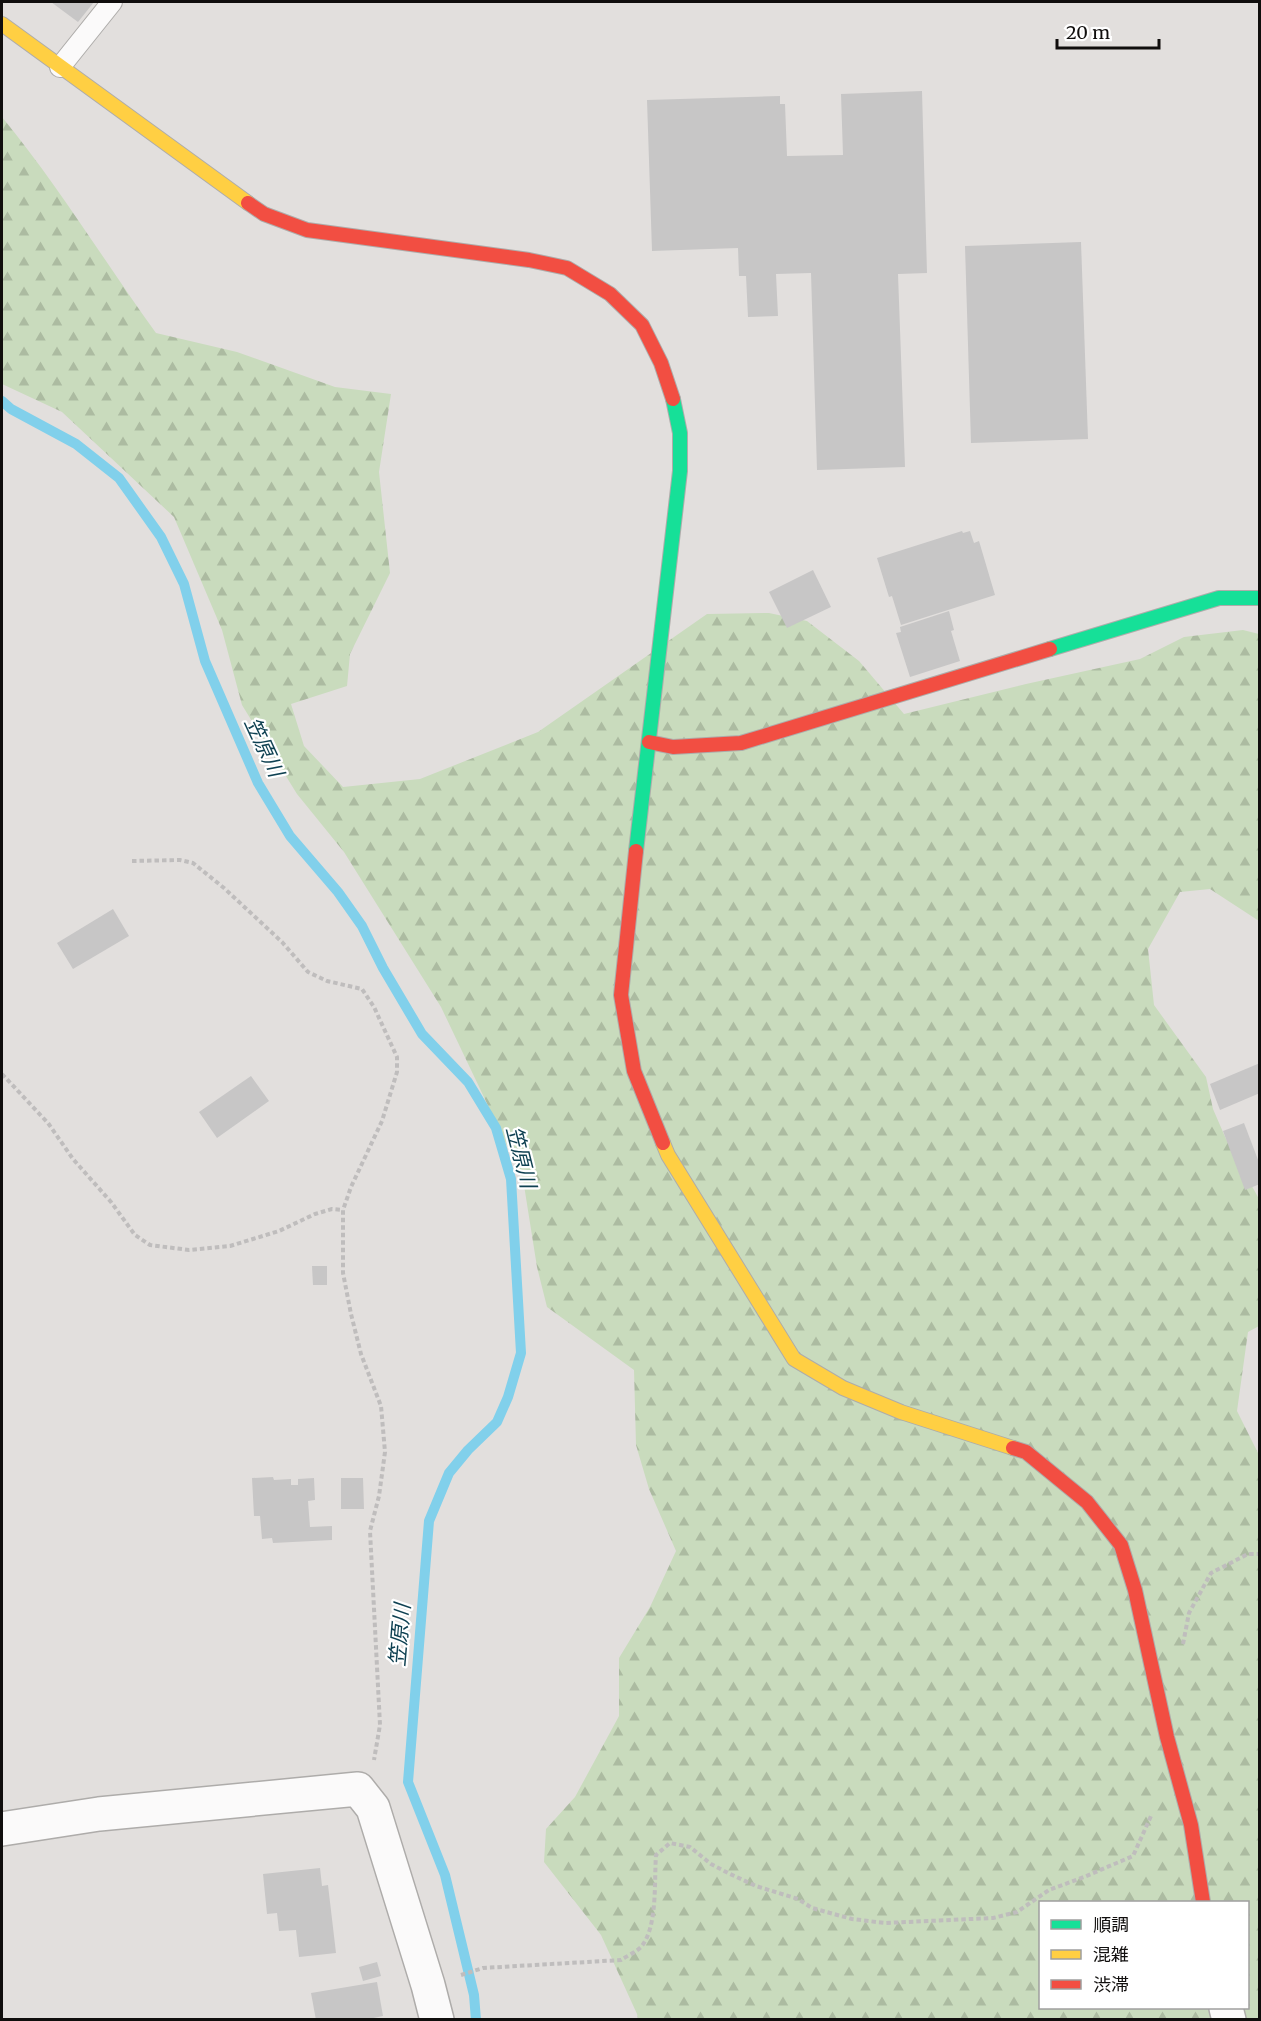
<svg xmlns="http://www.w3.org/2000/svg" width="1261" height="2021" viewBox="0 0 1261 2021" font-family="Merriweather,'Noto Sans JP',serif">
	<defs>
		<pattern id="forest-firs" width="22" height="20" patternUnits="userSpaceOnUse" patternTransform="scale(1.5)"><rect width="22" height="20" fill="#c9dbbd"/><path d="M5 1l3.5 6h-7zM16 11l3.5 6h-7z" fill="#acbba1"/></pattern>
	</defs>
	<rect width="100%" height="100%" fill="#e2dfdd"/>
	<path fill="url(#forest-firs)" fill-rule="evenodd" d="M 2,117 C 58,185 104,261 156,333 L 237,352 L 335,387 L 391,394 L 379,472 L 390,573 L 350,654 L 347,686 L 291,704 L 304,746 L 343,787 L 420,779 L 538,732 L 707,614 L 769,613 L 807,621 L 859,661 L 904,714 L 1026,684 L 1140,659 L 1184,637 L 1243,630 L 1259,634 L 1259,921 L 1210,889 L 1180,892 L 1148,949 L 1154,1005 L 1206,1077 L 1213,1109 L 1226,1139 L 1259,1199 L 1259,1326 L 1248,1332 L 1237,1411 L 1260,1457 L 1259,2019 L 638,2019 L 637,2014 L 601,1935 L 544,1862 L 546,1829 L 575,1797 L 619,1716 L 619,1658 L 650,1607 L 676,1551 L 649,1489 L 636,1445 L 634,1370 L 547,1307 L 537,1267 L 523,1179 L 441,1007 L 344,852 L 297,794 L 242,705 L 222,630 L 174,517 L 62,412 L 2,384 ZM 1040,1902 L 1248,1902 L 1248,2008 L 1040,2008 Z"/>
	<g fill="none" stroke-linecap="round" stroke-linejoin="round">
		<path stroke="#81d0eb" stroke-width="10" d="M 2,401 L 11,409 L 76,444 L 119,478 L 161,537 L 184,584 L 205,661 L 258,783 L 290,836 L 338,892 L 362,926 L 383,968 L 422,1034 L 468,1082 L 496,1128 L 511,1179 L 521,1353 L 508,1397 L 497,1422 L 468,1450 L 449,1473 L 429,1521 L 408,1782 L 445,1875 L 474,1995 L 476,2020"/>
	</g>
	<g fill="#c7c6c6">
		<path d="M 51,2 L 94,2 L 78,22 Z"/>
		<path d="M 922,91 L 927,273 L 898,274 L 905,467 L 817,470 L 811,273 L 776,274 L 778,316 L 748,317 L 746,276 L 739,276 L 738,248 L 652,251 L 647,100 L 780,96 L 780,104 L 785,104 L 787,156 L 843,155 L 841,94 Z"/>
		<path d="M 1081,242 L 1088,439 L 971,443 L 965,246 Z"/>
		<path d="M 962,531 L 963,533 L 970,531 L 974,543 L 979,541 L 995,595 L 901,625 L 892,596 L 889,597 L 877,558 Z"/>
		<path d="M 813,570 L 831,607 L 787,628 L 769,592 Z"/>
		<path d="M 949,611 L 954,630 L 951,631 L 960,661 L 910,677 L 896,633 L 901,632 L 900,627 Z"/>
		<path d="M 113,909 L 129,936 L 73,969 L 57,943 Z"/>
		<path d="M 1260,1063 L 1260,1093 L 1220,1110 L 1210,1084 Z"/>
		<path d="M 251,1076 L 269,1101 L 217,1138 L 199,1112 Z"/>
		<path d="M 1244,1123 L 1260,1165 L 1260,1184 L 1245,1190 L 1223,1131 Z"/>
		<path d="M 312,1266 L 327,1266 L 327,1285 L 313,1285 Z"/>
		<path d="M 273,1477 L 274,1480 L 291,1479 L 291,1485 L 298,1485 L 298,1479 L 314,1478 L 315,1500 L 308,1501 L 310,1527 L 332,1526 L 332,1540 L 273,1543 L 272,1538 L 262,1539 L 260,1516 L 254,1516 L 252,1478 Z"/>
		<path d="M 341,1478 L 363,1478 L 364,1509 L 341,1509 Z"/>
		<path d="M 320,1868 L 322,1886 L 328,1885 L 336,1953 L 299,1957 L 296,1930 L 279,1931 L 277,1913 L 267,1914 L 263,1874 Z"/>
		<path d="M 377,1962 L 381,1976 L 363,1981 L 359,1967 Z"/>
		<path d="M 377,1982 L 383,2016 L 364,2020 L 316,2020 L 311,1993 Z"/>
	</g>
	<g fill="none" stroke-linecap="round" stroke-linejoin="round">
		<defs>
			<path id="lane" d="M 60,67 L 112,2"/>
			<g id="street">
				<path d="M 2,1829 L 99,1814 L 358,1789 L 373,1808 L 428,1985 L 437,2020"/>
				<path d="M 1226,2008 L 1229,2020"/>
			</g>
			<g id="fast">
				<path d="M 1050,649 L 1219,598 L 1260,598"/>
				<path d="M 636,851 L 680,471 L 680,433 L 673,399"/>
			</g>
			<g id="slow">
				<path d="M 2,24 L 248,203"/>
				<path d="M 663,1143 L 668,1155 L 794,1359 L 843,1388 L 901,1412 L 1013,1448"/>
			</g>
			<g id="jam">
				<path d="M 248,203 L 264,214 L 307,230 L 529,260 L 567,268 L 610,294 L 642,325 L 661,363 L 673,399"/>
				<path d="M 649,742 L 673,747 L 741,743 L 1050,649"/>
				<path d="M 636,851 L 621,995 L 634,1071 L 663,1143"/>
				<path d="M 1013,1448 L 1026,1452 L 1087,1502 L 1121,1545 L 1135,1590 L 1167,1737 L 1191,1825 L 1203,1902"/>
			</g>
		</defs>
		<use href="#lane" stroke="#aeacaa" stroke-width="22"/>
		<use href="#street" stroke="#aeacaa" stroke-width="36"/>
		<use href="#fast" stroke="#aeacaa" stroke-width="16"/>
		<use href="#slow" stroke="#aeacaa" stroke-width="16"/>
		<use href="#jam" stroke="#aeacaa" stroke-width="16"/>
		<g stroke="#bfbdbd" stroke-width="4" stroke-dasharray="4.5 3" stroke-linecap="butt">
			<path d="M 132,861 L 180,860 L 193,863 L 224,888 L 282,942 L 308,972 L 327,981 L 362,989 L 374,1007 L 397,1057 L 397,1072 L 382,1121 L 351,1187 L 343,1210 L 343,1273 L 351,1314 L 361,1354 L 381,1406 L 385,1452 L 379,1496 L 370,1531 L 380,1725 L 374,1760"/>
			<path d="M 2,1074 L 48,1123 L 73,1159 L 111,1202 L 135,1235 L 150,1245 L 189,1250 L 230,1246 L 279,1231 L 315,1214 L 332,1209 L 343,1210"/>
			<path d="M 1183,1644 L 1189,1613 L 1211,1573 L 1248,1554 L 1260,1554"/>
			<path d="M 461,1975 L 483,1968 L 621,1960 C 627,1956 636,1952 641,1947 C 658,1927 654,1881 656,1855 L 670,1843 L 690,1847 L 711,1864 L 730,1874 L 756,1886 L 798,1899 L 812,1908 L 852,1919 L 885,1923 L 993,1918 L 1017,1912 L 1049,1890 L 1084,1877 L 1133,1856 L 1151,1816"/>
		</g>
		<use href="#lane" stroke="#fbfafa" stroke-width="20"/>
		<use href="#street" stroke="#fbfafa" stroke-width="33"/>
		<use href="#fast" stroke="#16e098" stroke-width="14"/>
		<use href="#slow" stroke="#ffcf43" stroke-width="14"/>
		<use href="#jam" stroke="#f24e42" stroke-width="14"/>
	</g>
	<g text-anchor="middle" stroke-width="4.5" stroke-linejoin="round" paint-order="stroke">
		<g font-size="21" font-style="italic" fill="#0f4152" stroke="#fff">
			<text transform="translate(264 747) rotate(65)" y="7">笠原川</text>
			<text transform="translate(521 1157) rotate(76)" y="7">笠原川</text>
			<text transform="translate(400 1635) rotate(-85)" y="7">笠原川</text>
		</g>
	</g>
	<rect width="1261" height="2021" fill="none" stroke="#100e0d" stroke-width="6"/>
	<rect x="1039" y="1901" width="210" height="108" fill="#ffffff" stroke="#9f9f9e" stroke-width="1.5"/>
	<rect x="1051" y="1920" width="30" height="9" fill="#16e098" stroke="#9f9f9e" stroke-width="1.5"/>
	<text x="1093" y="1931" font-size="18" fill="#100e0d">順調</text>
	<rect x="1051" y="1950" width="30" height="9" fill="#ffcf43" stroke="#9f9f9e" stroke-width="1.5"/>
	<text x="1093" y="1961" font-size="18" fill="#100e0d">混雑</text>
	<rect x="1051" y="1980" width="30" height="9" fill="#f24e42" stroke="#9f9f9e" stroke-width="1.5"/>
	<text x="1093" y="1991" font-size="18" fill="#100e0d">渋滞</text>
	<path d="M1057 39v9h102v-9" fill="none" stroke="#100e0d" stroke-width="3"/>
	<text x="1066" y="39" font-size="18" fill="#100e0d" stroke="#ffffff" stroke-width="4.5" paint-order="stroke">20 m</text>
</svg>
